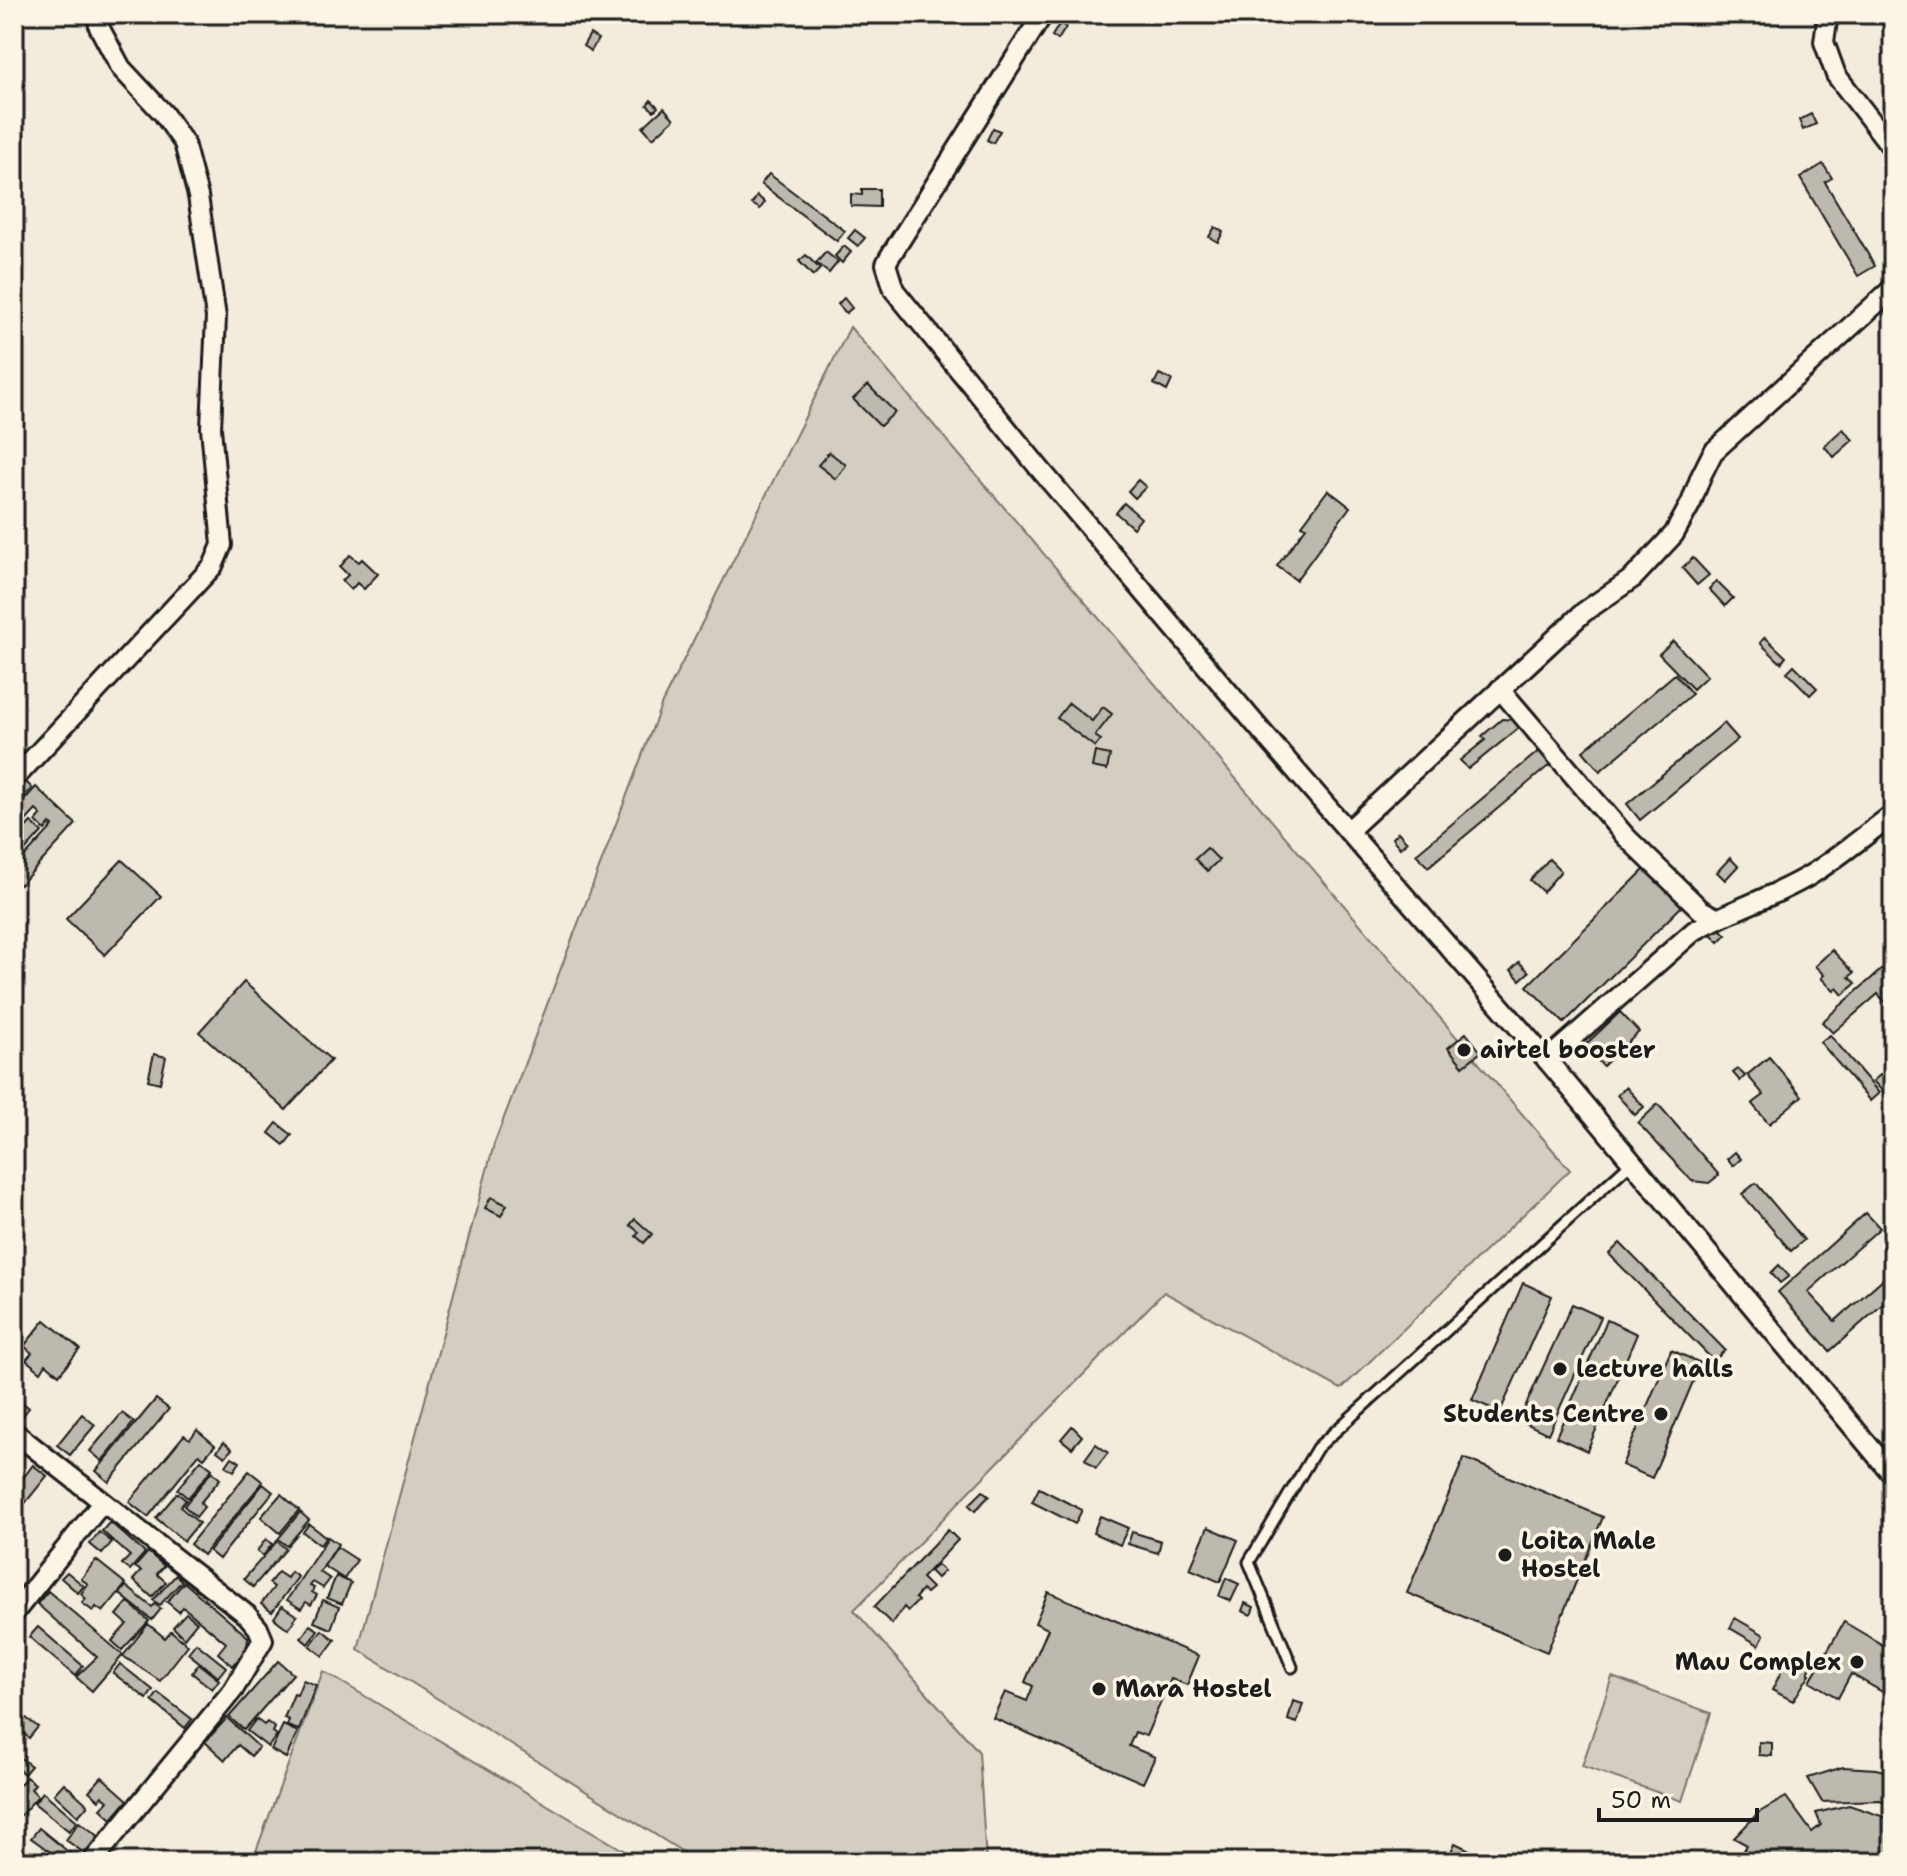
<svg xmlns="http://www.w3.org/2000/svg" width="1907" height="1876" viewBox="0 0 1907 1876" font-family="'Shantell Sans',sans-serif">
	<rect width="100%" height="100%" fill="#f3ecdd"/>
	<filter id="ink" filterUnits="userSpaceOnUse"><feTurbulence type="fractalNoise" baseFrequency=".0125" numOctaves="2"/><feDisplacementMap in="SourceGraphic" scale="16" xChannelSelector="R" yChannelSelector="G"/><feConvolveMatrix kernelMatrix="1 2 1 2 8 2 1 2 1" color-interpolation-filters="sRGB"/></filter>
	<g filter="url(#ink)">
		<g fill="#d3cec1" stroke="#78756e" stroke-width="2">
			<path d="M 850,327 L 1570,1170 L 1341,1389 L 1164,1292 L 854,1610 L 979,1752 L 986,1862 L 699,1862 L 358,1649 L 494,1144 L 662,703 Z"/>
			<path d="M 323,1671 L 643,1862 L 252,1862 Z"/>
			<path d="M 1612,1677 L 1711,1713 L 1682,1801 L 1582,1766 Z"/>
		</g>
		<g fill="#beb9ae" stroke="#1c1c1c" stroke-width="2">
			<path d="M 1653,14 L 1695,14 L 1689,25 Z"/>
			<path d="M 1060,23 L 1066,27 L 1058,40 L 1052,36 Z"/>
			<path d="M 590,34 L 598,39 L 591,51 L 583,46 Z"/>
			<path d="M 651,100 L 658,107 L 654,111 L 647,105 Z"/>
			<path d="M 664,108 L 674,119 L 653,138 L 643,127 Z"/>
			<path d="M 1811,114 L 1816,124 L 1803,130 L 1799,120 Z"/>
			<path d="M 993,128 L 1000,131 L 993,143 L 987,140 Z"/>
			<path d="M 1823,164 L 1832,178 L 1825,182 L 1875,266 L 1858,276 L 1800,178 Z"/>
			<path d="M 769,174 L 845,231 L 837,241 L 761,184 Z"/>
			<path d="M 862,189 L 879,189 L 879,207 L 851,206 L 851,194 L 862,195 Z"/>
			<path d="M 757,196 L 765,202 L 760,209 L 752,204 Z"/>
			<path d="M 1215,227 L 1223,232 L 1218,242 L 1209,237 Z"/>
			<path d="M 855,230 L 865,238 L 858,246 L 848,238 Z"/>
			<path d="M 844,246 L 851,252 L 842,263 L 835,256 Z"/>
			<path d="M 1892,250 L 1893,263 L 1891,265 L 1885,256 Z"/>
			<path d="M 826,252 L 838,262 L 829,273 L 816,263 Z"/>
			<path d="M 806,255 L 820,269 L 813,276 L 799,261 Z"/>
			<path d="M 844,298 L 852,308 L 846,313 L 838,304 Z"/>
			<path d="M 1159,374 L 1172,380 L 1167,391 L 1154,384 Z"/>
			<path d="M 868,385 L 895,412 L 880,426 L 853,399 Z"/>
			<path d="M 1843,429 L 1853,440 L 1834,457 L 1824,446 Z"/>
			<path d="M 829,452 L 846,465 L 836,479 L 818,465 Z"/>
			<path d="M 1138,480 L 1146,487 L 1135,498 L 1128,491 Z"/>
			<path d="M 1328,490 L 1350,507 L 1296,580 L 1277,566 L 1306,527 L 1302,525 Z"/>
			<path d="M 1124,503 L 1141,518 L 1133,528 L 1116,513 Z"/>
			<path d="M 350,555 L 359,562 L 362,559 L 378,574 L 364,589 L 357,583 L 351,590 L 342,581 L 348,575 L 340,567 Z"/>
			<path d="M 1693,558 L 1709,575 L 1697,585 L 1682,568 Z"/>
			<path d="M 1716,581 L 1733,598 L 1725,606 L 1709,589 Z"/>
			<path d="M 1765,637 L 1786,657 L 1781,663 L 1760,643 Z"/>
			<path d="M 1673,641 L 1707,676 L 1693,689 L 1659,654 Z"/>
			<path d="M 1794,665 L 1817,688 L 1810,695 L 1787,672 Z"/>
			<path d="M 1675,674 L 1692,694 L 1600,771 L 1583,751 Z"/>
			<path d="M 1069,703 L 1092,721 L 1103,707 L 1112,714 L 1095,736 L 1101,740 L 1095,747 L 1057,718 Z"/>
			<path d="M 1502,719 L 1515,720 L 1520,727 L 1468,769 L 1460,760 L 1485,740 L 1482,736 Z"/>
			<path d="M 1724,723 L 1738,739 L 1640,820 L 1627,804 Z"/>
			<path d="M 1540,750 L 1552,763 L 1428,867 L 1416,854 Z"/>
			<path d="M 1095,752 L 1110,755 L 1107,770 L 1092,767 Z"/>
			<path d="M 24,780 L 32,788 L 14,808 L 14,790 Z"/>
			<path d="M 36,787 L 76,824 L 20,885 L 14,879 L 14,860 L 18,864 L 53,826 L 50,824 L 45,830 L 36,821 L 41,815 L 36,810 L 14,834 L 14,811 Z"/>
			<path d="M 31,822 L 42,832 L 22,854 L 14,846 L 14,840 Z"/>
			<path d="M 1398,832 L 1407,842 L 1400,848 L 1392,838 Z"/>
			<path d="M 1892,844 L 1893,845 L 1893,865 L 1882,854 Z"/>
			<path d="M 1207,848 L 1219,860 L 1207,871 L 1195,859 Z"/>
			<path d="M 1730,858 L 1738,866 L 1725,880 L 1717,872 Z"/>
			<path d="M 1549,859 L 1561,871 L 1543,892 L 1530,880 Z"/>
			<path d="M 122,860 L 161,896 L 105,955 L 66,919 Z"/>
			<path d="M 1645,869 L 1682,906 L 1564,1023 L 1527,986 Z"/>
			<path d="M 1717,926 L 1726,935 L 1719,942 L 1710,933 Z"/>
			<path d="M 1832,950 L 1854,973 L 1849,977 L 1856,983 L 1843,995 L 1837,988 L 1834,991 L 1821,978 L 1824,975 L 1815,966 Z"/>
			<path d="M 1519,962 L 1529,972 L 1520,980 L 1511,970 Z"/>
			<path d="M 1882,969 L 1893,982 L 1893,1011 L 1878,994 L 1833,1033 L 1822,1022 Z"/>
			<path d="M 244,982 L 331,1060 L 286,1110 L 199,1032 Z"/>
			<path d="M 1620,1012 L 1639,1032 L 1603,1066 L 1584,1046 Z"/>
			<path d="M 1466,1033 L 1481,1052 L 1463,1066 L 1448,1048 Z"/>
			<path d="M 1830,1035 L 1879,1093 L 1870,1101 L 1820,1042 Z"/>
			<path d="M 154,1054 L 166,1057 L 160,1083 L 148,1080 Z"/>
			<path d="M 1769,1057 L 1802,1096 L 1769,1124 L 1752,1104 L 1764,1095 L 1747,1075 Z"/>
			<path d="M 1893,1064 L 1893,1087 L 1885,1094 L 1873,1081 Z"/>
			<path d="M 1738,1069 L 1745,1076 L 1740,1081 L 1733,1073 Z"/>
			<path d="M 1626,1087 L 1644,1107 L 1635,1115 L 1617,1095 Z"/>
			<path d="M 1658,1104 L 1719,1175 L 1709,1183 L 1692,1181 L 1638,1123 Z"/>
			<path d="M 277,1123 L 292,1135 L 284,1145 L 269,1133 Z"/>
			<path d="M 1735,1152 L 1741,1159 L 1733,1166 L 1727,1159 Z"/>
			<path d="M 1756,1183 L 1804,1240 L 1791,1251 L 1742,1194 Z"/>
			<path d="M 491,1197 L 507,1205 L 501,1216 L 485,1208 Z"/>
			<path d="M 1866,1213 L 1880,1228 L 1808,1292 L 1835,1321 L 1893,1270 L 1893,1295 L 1830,1351 L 1778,1292 Z"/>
			<path d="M 635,1219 L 652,1234 L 644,1243 L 636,1236 L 639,1232 L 630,1225 Z"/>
			<path d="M 1620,1243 L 1725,1350 L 1714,1361 L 1609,1254 Z"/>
			<path d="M 1779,1265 L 1789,1276 L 1780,1283 L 1771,1273 Z"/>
			<path d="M 1523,1283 L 1552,1296 L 1500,1412 L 1472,1400 Z"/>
			<path d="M 1572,1304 L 1601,1317 L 1548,1434 L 1519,1420 Z"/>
			<path d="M 45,1320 L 80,1349 L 59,1375 L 46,1364 L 41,1372 L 26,1360 L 32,1353 L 24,1346 Z"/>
			<path d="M 1607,1320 L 1637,1334 L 1587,1451 L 1556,1437 Z"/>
			<path d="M 1671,1350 L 1701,1363 L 1652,1478 L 1622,1465 Z"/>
			<path d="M 16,1397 L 29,1408 L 21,1418 L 14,1412 Z"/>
			<path d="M 156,1399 L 169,1409 L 109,1482 L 96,1471 Z"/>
			<path d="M 122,1413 L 134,1422 L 102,1461 L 90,1451 Z"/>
			<path d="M 82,1414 L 95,1425 L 70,1455 L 57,1445 Z"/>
			<path d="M 1072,1426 L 1082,1436 L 1072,1448 L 1061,1439 Z"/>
			<path d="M 197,1430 L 215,1445 L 204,1458 L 199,1454 L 148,1517 L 129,1502 L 184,1435 L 190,1439 Z"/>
			<path d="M 224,1442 L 232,1449 L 225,1457 L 217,1451 Z"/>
			<path d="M 1096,1444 L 1108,1453 L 1096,1468 L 1085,1459 Z"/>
			<path d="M 232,1457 L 240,1462 L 234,1471 L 226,1466 Z"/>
			<path d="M 1464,1458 L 1603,1517 L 1547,1652 L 1407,1593 Z"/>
			<path d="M 201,1460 L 212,1469 L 188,1498 L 177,1489 Z"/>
			<path d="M 33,1465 L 47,1476 L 14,1517 L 14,1490 Z"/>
			<path d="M 212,1471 L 220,1479 L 200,1503 L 204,1507 L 196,1517 L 184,1506 Z"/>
			<path d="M 249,1471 L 263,1482 L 203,1555 L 190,1544 Z"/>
			<path d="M 263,1484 L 273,1492 L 219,1559 L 209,1551 Z"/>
			<path d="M 1039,1488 L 1082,1510 L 1075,1524 L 1032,1502 Z"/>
			<path d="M 983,1491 L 989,1496 L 975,1511 L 969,1505 Z"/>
			<path d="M 177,1493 L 186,1500 L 180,1507 L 199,1523 L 184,1541 L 156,1518 Z"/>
			<path d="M 281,1494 L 299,1510 L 280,1533 L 261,1517 Z"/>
			<path d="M 300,1512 L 309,1520 L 287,1546 L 278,1539 Z"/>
			<path d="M 1100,1516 L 1128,1528 L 1120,1545 L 1093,1533 Z"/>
			<path d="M 110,1522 L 145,1553 L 130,1570 L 122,1564 L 130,1556 L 102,1531 Z"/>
			<path d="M 309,1524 L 326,1537 L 320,1545 L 303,1532 Z"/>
			<path d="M 1208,1527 L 1238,1540 L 1220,1582 L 1190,1569 Z"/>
			<path d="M 948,1530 L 958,1540 L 922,1578 L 932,1588 L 926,1593 L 922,1590 L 915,1598 L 918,1601 L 908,1611 L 904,1607 L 892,1624 L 874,1607 Z"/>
			<path d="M 99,1532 L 112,1542 L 102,1554 L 90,1544 Z"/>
			<path d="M 1132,1532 L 1161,1541 L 1158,1553 L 1128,1544 Z"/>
			<path d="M 328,1537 L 338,1544 L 320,1572 L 330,1579 L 323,1588 L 313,1582 L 310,1586 L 314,1588 L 312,1592 L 317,1595 L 311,1605 L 306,1602 L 301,1609 L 287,1600 Z"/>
			<path d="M 266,1539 L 272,1544 L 263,1556 L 257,1551 Z"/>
			<path d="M 277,1541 L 286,1549 L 253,1587 L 244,1579 Z"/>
			<path d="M 337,1547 L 357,1560 L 344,1579 L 324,1566 Z"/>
			<path d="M 148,1552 L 164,1566 L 157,1574 L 166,1582 L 152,1597 L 133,1580 L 141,1571 L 135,1567 Z"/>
			<path d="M 96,1560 L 126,1584 L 103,1612 L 96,1607 L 93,1611 L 82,1603 L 86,1599 L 81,1594 L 88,1584 L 81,1579 Z"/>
			<path d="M 937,1565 L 944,1571 L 937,1578 L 930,1571 Z"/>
			<path d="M 67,1572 L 84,1586 L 78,1593 L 61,1578 Z"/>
			<path d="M 278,1572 L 287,1578 L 291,1572 L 298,1577 L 272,1612 L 261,1604 L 274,1587 L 269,1583 Z"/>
			<path d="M 176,1575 L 182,1581 L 160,1605 L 153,1600 Z"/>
			<path d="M 336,1576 L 351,1583 L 342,1604 L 327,1598 Z"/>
			<path d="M 1226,1578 L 1239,1584 L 1231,1601 L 1219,1596 Z"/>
			<path d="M 184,1582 L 248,1637 L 247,1649 L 233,1666 L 218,1653 L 226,1643 L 183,1607 L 179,1612 L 167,1602 Z"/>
			<path d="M 126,1586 L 152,1607 L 155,1604 L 161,1609 L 152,1620 L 120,1594 Z"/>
			<path d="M 48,1591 L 123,1655 L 92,1691 L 76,1677 L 97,1657 L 37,1604 Z"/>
			<path d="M 1048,1592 L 1199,1656 L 1187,1685 L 1171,1679 L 1146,1736 L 1135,1732 L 1129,1746 L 1155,1757 L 1143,1783 L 993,1718 L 1005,1692 L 1027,1701 L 1033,1686 L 1025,1682 L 1048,1629 L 1035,1623 Z"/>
			<path d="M 323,1600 L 339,1607 L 331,1629 L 314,1622 Z"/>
			<path d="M 128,1602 L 149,1621 L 122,1650 L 112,1641 L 127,1624 L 117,1615 Z"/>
			<path d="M 1245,1603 L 1254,1607 L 1251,1615 L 1242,1611 Z"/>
			<path d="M 282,1606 L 297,1616 L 288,1629 L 274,1618 Z"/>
			<path d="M 186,1613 L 197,1622 L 184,1638 L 173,1627 Z"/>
			<path d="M 1735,1618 L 1764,1635 L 1759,1645 L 1730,1628 Z"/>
			<path d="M 1844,1622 L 1893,1651 L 1893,1698 L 1851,1674 L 1838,1698 L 1810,1681 Z"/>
			<path d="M 148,1624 L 165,1638 L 171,1631 L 188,1645 L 160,1681 L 123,1656 Z"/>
			<path d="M 310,1625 L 318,1630 L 308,1644 L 301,1638 Z"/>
			<path d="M 38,1627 L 83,1666 L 75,1676 L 29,1637 Z"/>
			<path d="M 322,1630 L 335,1640 L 323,1656 L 310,1646 Z"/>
			<path d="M 196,1643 L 226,1667 L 218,1677 L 188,1653 Z"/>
			<path d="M 1791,1652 L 1813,1663 L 1808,1673 L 1810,1674 L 1793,1701 L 1772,1690 Z"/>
			<path d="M 278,1661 L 293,1674 L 244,1730 L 229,1717 Z"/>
			<path d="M 120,1664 L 153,1690 L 147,1699 L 113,1673 Z"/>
			<path d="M 199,1664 L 219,1680 L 212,1689 L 192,1673 Z"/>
			<path d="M 303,1680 L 316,1685 L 299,1730 L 287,1726 L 289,1720 L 284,1718 L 294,1694 L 297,1695 Z"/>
			<path d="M 158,1693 L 192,1719 L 185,1728 L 152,1701 Z"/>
			<path d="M 1293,1701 L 1303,1704 L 1297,1723 L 1288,1720 Z"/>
			<path d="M 14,1709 L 38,1727 L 29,1738 L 14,1726 Z"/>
			<path d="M 227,1718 L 259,1747 L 251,1756 L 238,1745 L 225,1760 L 205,1742 Z"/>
			<path d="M 256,1719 L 264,1725 L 267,1722 L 275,1728 L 273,1732 L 277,1735 L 268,1747 L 247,1731 Z"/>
			<path d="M 283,1725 L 298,1732 L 286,1758 L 271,1750 Z"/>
			<path d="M 14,1730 L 24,1739 L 15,1750 L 14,1749 Z"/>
			<path d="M 1759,1742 L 1772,1743 L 1772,1756 L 1759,1755 Z"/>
			<path d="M 14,1753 L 31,1766 L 24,1774 L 14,1766 Z"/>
			<path d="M 1843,1767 L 1876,1769 L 1893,1773 L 1893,1805 L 1880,1800 L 1822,1802 L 1808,1778 Z"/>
			<path d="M 26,1777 L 35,1784 L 31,1789 L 38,1796 L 20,1816 L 15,1812 L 14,1814 L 14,1791 Z"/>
			<path d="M 102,1777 L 128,1800 L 112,1819 L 101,1809 L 108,1801 L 102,1796 L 99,1800 L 89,1791 Z"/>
			<path d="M 64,1783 L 88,1805 L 78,1816 L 54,1794 Z"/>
			<path d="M 43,1792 L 77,1821 L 69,1831 L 34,1803 Z"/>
			<path d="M 1786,1797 L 1812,1832 L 1821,1825 L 1816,1813 L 1849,1805 L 1893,1820 L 1893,1862 L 1737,1862 L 1747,1845 L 1734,1838 L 1758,1813 Z"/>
			<path d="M 79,1822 L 100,1837 L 87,1855 L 66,1840 Z"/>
			<path d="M 39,1828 L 71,1854 L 64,1862 L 31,1838 Z"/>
			<path d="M 1455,1843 L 1488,1859 L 1486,1862 L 1446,1862 Z"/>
			<path d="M 1497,1853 L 1518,1862 L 1493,1862 Z"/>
		</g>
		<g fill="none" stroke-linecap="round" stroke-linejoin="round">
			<defs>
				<path id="lane" d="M 1292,1667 L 1249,1562 L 1317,1448 L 1632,1162"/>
				<g id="street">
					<path d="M 1043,14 L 889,258 L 886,264 L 894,290 L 1039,468 L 1263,733 L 1547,1060 L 1893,1475"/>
					<path d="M 1828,14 L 1824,42 L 1836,75 L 1893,149"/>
					<path d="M 1500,689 L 1626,837 L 1701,910 L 1716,918"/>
					<path d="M 14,779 L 213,566 L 222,545 L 211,428 L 216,317 L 198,196 L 184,143 L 163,113 L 121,68 L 99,27 L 98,14"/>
					<path d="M 1348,831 L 1584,612 L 1633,578 L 1674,534 L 1691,503 L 1701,476 L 1713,452 L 1893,288"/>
					<path d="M 1547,1060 L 1694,931 C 1732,909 1775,897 1812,874 C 1840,856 1867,834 1893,814"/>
					<path d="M 14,1432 L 247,1615 L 258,1628 L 263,1640 L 233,1690 L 92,1862"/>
					<path d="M 14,1613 L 102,1503"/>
				</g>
			</defs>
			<use href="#lane" stroke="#1c1c1c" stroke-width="15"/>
			<use href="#street" stroke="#1c1c1c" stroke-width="24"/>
			<use href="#lane" stroke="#fcf5e5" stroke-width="9"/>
			<use href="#street" stroke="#fcf5e5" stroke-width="18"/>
		</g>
	</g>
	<g fill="#1c1c1c" stroke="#fcf5e5" stroke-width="3">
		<circle cx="1464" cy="1050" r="8"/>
		<circle cx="1560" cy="1369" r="8"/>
		<circle cx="1661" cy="1414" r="8"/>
		<circle cx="1505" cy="1555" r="8"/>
		<circle cx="1857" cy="1662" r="8"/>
		<circle cx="1099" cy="1689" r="8"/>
	</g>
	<g text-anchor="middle" stroke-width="7" stroke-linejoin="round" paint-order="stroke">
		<g font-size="24" font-weight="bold" fill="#1c1c1c" stroke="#fcf5e5" text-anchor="start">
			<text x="1480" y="1058">airtel booster</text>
			<text x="1576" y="1377">lecture halls</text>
			<text x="1645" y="1422" text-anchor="end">Students Centre</text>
			<text x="1521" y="1549">Loita Male<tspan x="1521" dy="28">Hostel</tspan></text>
			<text x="1841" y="1670" text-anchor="end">Mau Complex</text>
			<text x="1115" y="1697">Mara Hostel</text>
		</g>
	</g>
	<rect width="1907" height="1876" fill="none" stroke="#fcf5e5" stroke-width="48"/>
	<rect x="24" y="24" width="1859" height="1828" fill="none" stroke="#1c1c1c" stroke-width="3" filter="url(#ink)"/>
	<path d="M1599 1808v12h158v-12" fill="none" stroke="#1c1c1c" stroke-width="4"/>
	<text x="1611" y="1808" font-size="24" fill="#1c1c1c" stroke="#fcf5e5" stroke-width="6" paint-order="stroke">50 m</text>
</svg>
